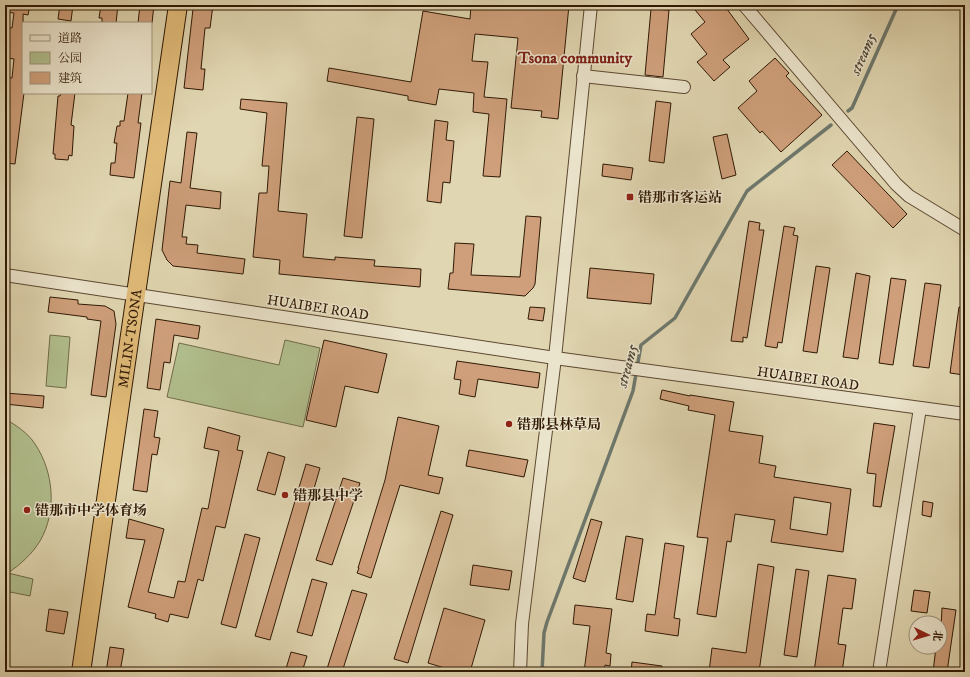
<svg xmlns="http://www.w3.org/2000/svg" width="970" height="677" viewBox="0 0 970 677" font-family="'IM FELL DW Pica','Noto Serif SC',serif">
	<rect width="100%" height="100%" fill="#e0d6b1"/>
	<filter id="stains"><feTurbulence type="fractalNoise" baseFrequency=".005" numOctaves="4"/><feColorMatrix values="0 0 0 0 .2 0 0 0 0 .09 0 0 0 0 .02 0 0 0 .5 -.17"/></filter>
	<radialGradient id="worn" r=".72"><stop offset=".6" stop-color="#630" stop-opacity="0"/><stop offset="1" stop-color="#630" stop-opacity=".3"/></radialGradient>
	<g fill="#b1be8d" stroke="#706c49">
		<path d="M 50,335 L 70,337 L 66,388 L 46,386 Z"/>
		<path d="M 285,340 L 320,348 L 303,427 L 167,397 L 179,343 L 279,365 Z"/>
		<path d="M 5,419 C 16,425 28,433 35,444 C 54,472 57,512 40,541 C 32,554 21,564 8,573 L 33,579 L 30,596 L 5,591 Z"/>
	</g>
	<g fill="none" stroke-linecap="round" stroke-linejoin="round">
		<g stroke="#6d786d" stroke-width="3.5">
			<path d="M 848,111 L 852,108 L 898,5"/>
			<path d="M 542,672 L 544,633 L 547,622 L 633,391 L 641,345 L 675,318 L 747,191 L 831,125"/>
		</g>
	</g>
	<g fill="#ce9f7a" stroke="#301905" fill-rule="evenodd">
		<path d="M 5,5 L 30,5 L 28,15 L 23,14 L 24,93 L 15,164 L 5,163 L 5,106 L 9,78 L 12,78 L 14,59 L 8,58 L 8,56 L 5,56 L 5,27 L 12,28 L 14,13 L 5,12 Z"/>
		<path d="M 60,5 L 73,5 L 71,21 L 58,19 Z"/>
		<path d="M 101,5 L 118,5 L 116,23 L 102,23 L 102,18 L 99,18 Z"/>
		<path d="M 140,5 L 154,5 L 152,23 L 138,23 Z"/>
		<path d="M 197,5 L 213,5 L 210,28 L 205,28 L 201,69 L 205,69 L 203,90 L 184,88 L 193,9 L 196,9 Z"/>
		<path d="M 471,5 L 569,5 L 558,119 L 541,117 L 542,111 L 511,108 L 518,38 L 475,34 L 472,61 L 488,62 L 484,97 L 507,99 L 500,177 L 483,176 L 489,114 L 473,112 L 474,93 L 439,89 L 436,105 L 408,100 L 408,96 L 327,81 L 329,68 L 411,82 L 423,11 L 470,19 Z"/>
		<path d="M 691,5 L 724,5 L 749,39 L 723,60 L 730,67 L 714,81 L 697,62 L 707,54 L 691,34 L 705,22 Z"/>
		<path d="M 651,9 L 669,10 L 663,77 L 645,75 Z"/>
		<path d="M 775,58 L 789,73 L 786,76 L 822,115 L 781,152 L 762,131 L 760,133 L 738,108 L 757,91 L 749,81 Z"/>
		<path d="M 61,93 L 75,93 L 71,125 L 74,126 L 72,156 L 69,155 L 68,160 L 55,159 L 55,154 L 53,154 L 58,96 L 60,96 Z"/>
		<path d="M 128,93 L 142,93 L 138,123 L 141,123 L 134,178 L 110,175 L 111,163 L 115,163 L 117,143 L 114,143 L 117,126 L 120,126 L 120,121 L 124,121 Z"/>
		<path d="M 241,99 L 287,103 L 278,211 L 307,214 L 303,257 L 335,260 L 335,257 L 375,260 L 374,266 L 421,269 L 420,287 L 279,274 L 280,260 L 253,257 L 259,193 L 267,193 L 269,166 L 262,166 L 267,113 L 240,109 Z"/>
		<path d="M 656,101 L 671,103 L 664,163 L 649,161 Z"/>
		<path d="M 357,117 L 374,119 L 362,238 L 344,236 Z"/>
		<path d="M 435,120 L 448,122 L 446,140 L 454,141 L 450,183 L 443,182 L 441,203 L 427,201 Z"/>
		<path d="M 187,132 L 197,133 L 190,188 L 221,192 L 220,209 L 186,205 L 182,237 L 187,237 L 186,244 L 198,245 L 197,253 L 245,259 L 243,274 L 173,266 L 167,260 L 162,250 L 170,181 L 181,183 Z"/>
		<path d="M 727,134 L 736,175 L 722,179 L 713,137 Z"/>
		<path d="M 847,151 L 907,214 L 893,228 L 832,165 Z"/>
		<path d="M 603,164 L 633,168 L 631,180 L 602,176 Z"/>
		<path d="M 526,216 L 541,217 L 535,284 L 533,288 L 525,296 L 448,289 L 450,273 L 453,273 L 455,243 L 474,244 L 471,275 L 520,277 Z"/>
		<path d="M 749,221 L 760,223 L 759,230 L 764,230 L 747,338 L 743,337 L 743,342 L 731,341 Z"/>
		<path d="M 784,226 L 795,228 L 793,235 L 798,236 L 782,343 L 778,342 L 777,348 L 765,346 Z"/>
		<path d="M 816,266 L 830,268 L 817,353 L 803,351 Z"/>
		<path d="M 590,268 L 654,274 L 651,304 L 587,298 Z"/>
		<path d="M 856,273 L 870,276 L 858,359 L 843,357 Z"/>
		<path d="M 891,278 L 906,280 L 893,365 L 879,363 Z"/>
		<path d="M 925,283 L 941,285 L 929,368 L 913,366 Z"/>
		<path d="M 50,297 L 78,300 L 78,304 L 105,306 L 114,311 L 116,324 L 106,397 L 91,395 L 101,321 L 87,319 L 87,317 L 48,312 Z"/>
		<path d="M 530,307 L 545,308 L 543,321 L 528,319 Z"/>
		<path d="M 959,307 L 965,308 L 964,375 L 950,373 Z"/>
		<path d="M 156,319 L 200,326 L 198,339 L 174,335 L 170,363 L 164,362 L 160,390 L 147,388 Z"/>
		<path d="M 324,340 L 387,354 L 378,393 L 345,386 L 336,427 L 306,420 Z"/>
		<path d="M 457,361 L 540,373 L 538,388 L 478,379 L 475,397 L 459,394 L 461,380 L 454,379 Z"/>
		<path d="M 662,390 L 690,396 L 690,395 L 734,402 L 729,431 L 763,436 L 759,463 L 776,466 L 774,477 L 851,489 L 843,552 L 771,542 L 775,520 L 735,514 L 731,542 L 727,541 L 716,617 L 697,614 L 708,538 L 697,537 L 715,415 L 688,410 L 689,406 L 660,399 ZM 794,497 L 831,503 L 827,535 L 790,529 Z"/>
		<path d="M 5,393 L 44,396 L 43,408 L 5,404 Z"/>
		<path d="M 144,409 L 158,411 L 154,437 L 160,438 L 157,455 L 152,454 L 147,492 L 133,490 Z"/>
		<path d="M 398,417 L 439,426 L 428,475 L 443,478 L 439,494 L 400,485 L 371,578 L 357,573 L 359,568 L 358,568 L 385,480 Z"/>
		<path d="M 874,423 L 895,426 L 881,507 L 873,506 L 876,474 L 867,473 Z"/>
		<path d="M 208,427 L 240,436 L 237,450 L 243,451 L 225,528 L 216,526 L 203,581 L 198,579 L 188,618 L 170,614 L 168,622 L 155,618 L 156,614 L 128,607 L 145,540 L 126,538 L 129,519 L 164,529 L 148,592 L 174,598 L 178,581 L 185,582 L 202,508 L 208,509 L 219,451 L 204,448 Z"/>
		<path d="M 469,450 L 528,460 L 524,477 L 466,466 Z"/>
		<path d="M 268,452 L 285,457 L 275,495 L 257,490 Z"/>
		<path d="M 306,464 L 320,468 L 270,640 L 255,636 Z"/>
		<path d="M 343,478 L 360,483 L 332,565 L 316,560 Z"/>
		<path d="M 923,501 L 933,503 L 931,517 L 922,515 Z"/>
		<path d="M 441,511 L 453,515 L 408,663 L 394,659 Z"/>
		<path d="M 591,519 L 602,522 L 585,582 L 573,578 Z"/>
		<path d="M 245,534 L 260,538 L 236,628 L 221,624 Z"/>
		<path d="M 626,536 L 643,539 L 633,602 L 616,599 Z"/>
		<path d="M 665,543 L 684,546 L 674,618 L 680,619 L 678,636 L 645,631 L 647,614 L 655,615 Z"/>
		<path d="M 758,564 L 774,567 L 759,672 L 709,672 L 712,648 L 746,653 Z"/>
		<path d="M 473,565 L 512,571 L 509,590 L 470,585 Z"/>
		<path d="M 796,569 L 809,571 L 797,657 L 784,655 Z"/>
		<path d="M 828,575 L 856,579 L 852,609 L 843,608 L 838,644 L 846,645 L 842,672 L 814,672 Z"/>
		<path d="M 312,579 L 327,583 L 312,636 L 297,632 Z"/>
		<path d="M 352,590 L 367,594 L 342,672 L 326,672 Z"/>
		<path d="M 914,590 L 930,592 L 927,613 L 911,611 Z"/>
		<path d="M 575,605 L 612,609 L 606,653 L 611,654 L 610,666 L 605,665 L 604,672 L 584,672 L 590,626 L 573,624 Z"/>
		<path d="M 444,608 L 485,620 L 470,672 L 458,672 L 428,663 Z"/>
		<path d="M 942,608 L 956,610 L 947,672 L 933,672 L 936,647 L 940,647 Z"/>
		<path d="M 49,609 L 68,612 L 64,634 L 46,631 Z"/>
		<path d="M 110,647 L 124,649 L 120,672 L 106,672 Z"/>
		<path d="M 291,652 L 307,656 L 302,672 L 285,672 Z"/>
		<path d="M 632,662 L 662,666 L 662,672 L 631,672 Z"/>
	</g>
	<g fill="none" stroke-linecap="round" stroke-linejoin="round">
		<defs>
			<g id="minor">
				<path d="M 744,5 L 896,184 L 909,196 L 965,230"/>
				<path d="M 583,76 L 684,87"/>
				<path d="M 5,275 L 555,358 L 965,414"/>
				<path d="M 520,672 L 522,624 L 555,358 L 591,5"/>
				<path d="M 879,672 L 920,408"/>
			</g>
			<g id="highway">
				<path id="s1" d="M 81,672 L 178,5"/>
			</g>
		</defs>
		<use href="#minor" stroke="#5c4830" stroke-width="14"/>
		<use href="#highway" stroke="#301905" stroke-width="20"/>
		<use href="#minor" stroke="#ebe4cc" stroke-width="12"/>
		<use href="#highway" stroke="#e0bb78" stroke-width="18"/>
	</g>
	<g fill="#8f2418" stroke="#ebe4cc" stroke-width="1.5">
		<rect x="626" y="193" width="8" height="8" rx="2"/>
		<circle cx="509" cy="424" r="4"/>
		<circle cx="285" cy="495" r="4"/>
		<circle cx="27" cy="510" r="4"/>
	</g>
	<g text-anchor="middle" stroke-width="3" stroke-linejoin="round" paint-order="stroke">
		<g font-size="14" font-weight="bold" fill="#301905" stroke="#ebe4cc" text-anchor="start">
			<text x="638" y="202">错那市客运站</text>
			<text x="517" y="429">错那县林草局</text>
			<text x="293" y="500">错那县中学</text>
			<text x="35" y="515">错那市中学体育场</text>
		</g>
		<g font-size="14" fill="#301905" stroke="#ebe4cc">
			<text transform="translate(318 307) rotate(9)" y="5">HUAIBEI ROAD</text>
			<text dy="5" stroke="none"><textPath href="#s1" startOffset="337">MILIN-TSONA</textPath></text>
			<text transform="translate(808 378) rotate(8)" y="5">HUAIBEI ROAD</text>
		</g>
		<g font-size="15" font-style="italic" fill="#4f4839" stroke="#ebe4cc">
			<text transform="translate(863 54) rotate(-66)" y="5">stream5</text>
			<text transform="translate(627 366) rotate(-75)" y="5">stream5</text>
		</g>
		<g font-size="16" font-weight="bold" fill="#7a1f14" stroke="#ebe4cc">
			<text x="575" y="63">Tsona community</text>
		</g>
	</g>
	<rect width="970" height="677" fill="none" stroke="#e0d6b1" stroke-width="20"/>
	<rect x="6" y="6" width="958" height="665" fill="none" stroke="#301905" stroke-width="2"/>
	<rect x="10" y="10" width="950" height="657" fill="none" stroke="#301905"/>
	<rect x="22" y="22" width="130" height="72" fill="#ebe4cc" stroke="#a0937c"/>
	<rect x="30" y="35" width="20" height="6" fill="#ebe4cc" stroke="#a0937c"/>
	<text x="58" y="42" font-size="12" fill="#301905">道路</text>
	<rect x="30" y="52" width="20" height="12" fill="#b1be8d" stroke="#a0937c"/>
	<text x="58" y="62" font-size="12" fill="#301905">公园</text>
	<rect x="30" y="72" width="20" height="12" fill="#ce9f7a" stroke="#a0937c"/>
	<text x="58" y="82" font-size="12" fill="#301905">建筑</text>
	<g transform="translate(928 635) rotate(95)"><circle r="19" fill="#ebe4cc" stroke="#a0937c"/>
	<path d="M0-3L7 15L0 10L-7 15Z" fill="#8f2418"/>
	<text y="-6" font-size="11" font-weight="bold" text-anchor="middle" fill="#301905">北</text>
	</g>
	<rect width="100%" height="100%" filter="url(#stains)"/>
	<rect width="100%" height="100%" fill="url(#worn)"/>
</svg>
